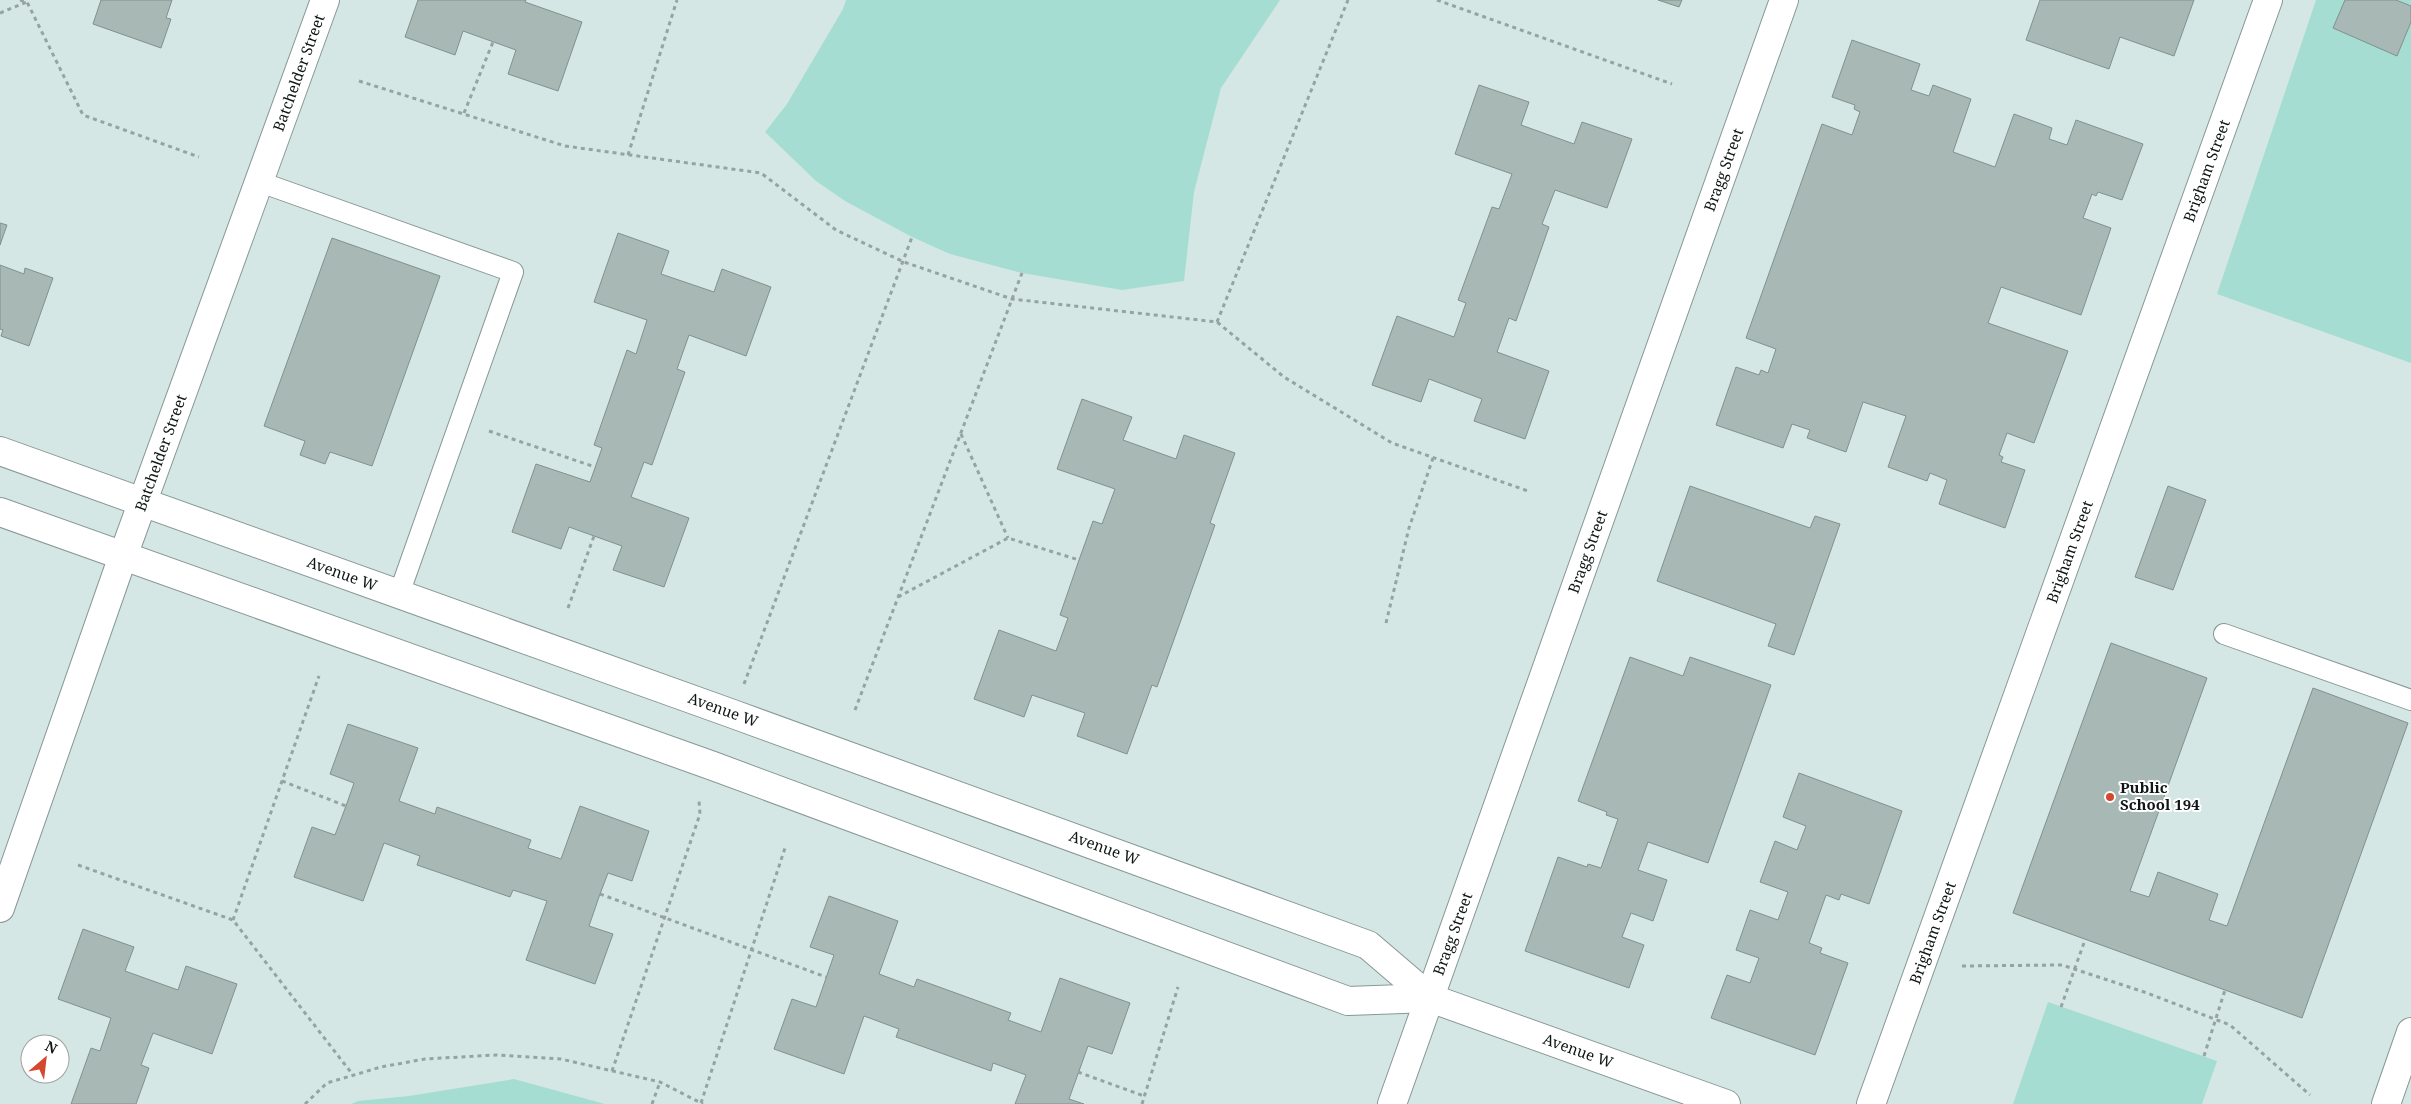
<svg xmlns="http://www.w3.org/2000/svg" width="2411" height="1104" viewBox="0 0 2411 1104" font-family="'Noto Serif',serif">
	<rect width="100%" height="100%" fill="#d5e7e4"/>
	<g fill="#a6ddd3">
		<path d="M 846,0 L 1280,0 L 1221,88 L 1194,192 L 1184,281 L 1122,290 L 1022,273 L 950,254 L 912,237 L 845,201 L 816,181 L 765,132 L 787,104 L 843,9 Z"/>
		<path d="M 2316,0 L 2411,0 L 2411,363 L 2217,294 Z"/>
		<path d="M 2048,1002 L 2217,1061 L 2202,1104 L 2013,1104 Z"/>
		<path d="M 514,1079 L 605,1104 L 351,1104 L 358,1101 L 409,1096 Z"/>
	</g>
	<g fill="#a7b8b5" stroke="#80918e">
		<path d="M 101,0 L 172,0 L 166,18 L 171,19 L 161,48 L 93,24 Z"/>
		<path d="M 418,0 L 526,0 L 525,2 L 582,22 L 558,91 L 508,74 L 516,50 L 463,31 L 455,55 L 405,37 Z"/>
		<path d="M 1658,0 L 1682,0 L 1679,7 Z"/>
		<path d="M 2040,0 L 2194,0 L 2174,56 L 2120,37 L 2109,69 L 2026,40 Z"/>
		<path d="M 2345,0 L 2396,0 L 2411,6 L 2411,22 L 2397,56 L 2333,28 Z"/>
		<path d="M 1852,40 L 1920,64 L 1911,90 L 1929,96 L 1933,85 L 1971,99 L 1953,152 L 1995,167 L 2014,114 L 2052,128 L 2049,139 L 2067,145 L 2076,120 L 2143,144 L 2122,200 L 2098,192 L 2096,196 L 2092,194 L 2083,218 L 2111,228 L 2081,315 L 2001,287 L 1988,323 L 2068,351 L 2034,443 L 2007,433 L 1999,455 L 2003,457 L 2001,462 L 2025,470 L 2005,528 L 1939,504 L 1947,480 L 1930,473 L 1927,481 L 1888,467 L 1906,416 L 1863,402 L 1846,452 L 1807,438 L 1810,430 L 1792,424 L 1783,448 L 1716,425 L 1736,367 L 1759,375 L 1761,370 L 1768,373 L 1776,349 L 1746,338 L 1822,124 L 1852,135 L 1860,112 L 1854,109 L 1855,105 L 1832,97 Z"/>
		<path d="M 1479,85 L 1529,102 L 1521,125 L 1574,144 L 1582,122 L 1632,139 L 1607,208 L 1555,190 L 1542,224 L 1549,227 L 1516,321 L 1509,318 L 1497,352 L 1549,371 L 1525,439 L 1474,421 L 1482,399 L 1429,379 L 1421,402 L 1372,385 L 1397,316 L 1454,337 L 1466,303 L 1458,300 L 1492,207 L 1499,209 L 1512,174 L 1455,154 Z"/>
		<path d="M 0,223 L 7,225 L 0,245 Z"/>
		<path d="M 618,233 L 669,251 L 661,274 L 714,292 L 722,269 L 771,287 L 746,356 L 689,335 L 677,369 L 685,372 L 652,465 L 644,462 L 631,497 L 689,518 L 664,587 L 613,570 L 622,546 L 569,527 L 561,549 L 512,532 L 536,464 L 590,482 L 602,448 L 594,445 L 627,350 L 636,354 L 647,320 L 594,302 Z"/>
		<path d="M 332,238 L 440,276 L 372,466 L 330,452 L 325,464 L 300,455 L 305,441 L 264,426 Z"/>
		<path d="M 0,265 L 24,274 L 25,268 L 53,278 L 29,346 L 1,336 L 3,330 L 0,329 Z"/>
		<path d="M 1082,399 L 1132,417 L 1123,440 L 1176,459 L 1184,435 L 1235,453 L 1210,523 L 1215,525 L 1157,687 L 1152,685 L 1127,754 L 1077,736 L 1085,713 L 1032,695 L 1024,717 L 974,699 L 999,630 L 1056,651 L 1068,618 L 1060,615 L 1079,560 L 1093,521 L 1102,524 L 1115,489 L 1057,469 Z"/>
		<path d="M 1690,486 L 1810,528 L 1815,516 L 1840,524 L 1794,655 L 1768,646 L 1776,624 L 1657,581 Z"/>
		<path d="M 2168,486 L 2206,500 L 2173,590 L 2135,577 Z"/>
		<path d="M 2111,643 L 2207,678 L 2130,891 L 2149,897 L 2158,872 L 2218,894 L 2209,920 L 2227,926 L 2313,688 L 2408,723 L 2302,1018 L 2013,913 Z"/>
		<path d="M 1630,657 L 1683,676 L 1690,657 L 1771,685 L 1708,863 L 1648,842 L 1638,870 L 1667,880 L 1653,921 L 1631,913 L 1622,937 L 1644,945 L 1629,988 L 1525,951 L 1558,857 L 1587,867 L 1588,864 L 1601,868 L 1618,819 L 1606,815 L 1607,812 L 1578,801 Z"/>
		<path d="M 348,724 L 418,748 L 399,801 L 435,814 L 437,807 L 531,840 L 528,848 L 561,859 L 580,806 L 649,831 L 632,881 L 608,873 L 600,894 L 589,926 L 613,934 L 595,984 L 526,960 L 547,901 L 513,890 L 510,897 L 417,865 L 420,856 L 384,843 L 363,901 L 294,877 L 312,827 L 335,835 L 346,806 L 354,783 L 330,774 Z"/>
		<path d="M 1799,773 L 1902,811 L 1869,904 L 1841,894 L 1839,900 L 1826,895 L 1809,943 L 1822,948 L 1820,953 L 1848,963 L 1815,1055 L 1711,1018 L 1727,975 L 1750,983 L 1759,958 L 1736,950 L 1750,910 L 1778,920 L 1788,892 L 1760,882 L 1775,841 L 1797,850 L 1806,826 L 1783,817 Z"/>
		<path d="M 829,896 L 898,921 L 879,974 L 914,987 L 917,979 L 1011,1013 L 1008,1020 L 1041,1032 L 1060,978 L 1130,1003 L 1112,1054 L 1088,1046 L 1069,1099 L 1084,1104 L 1015,1104 L 1026,1075 L 993,1063 L 991,1071 L 896,1037 L 899,1029 L 864,1016 L 844,1074 L 774,1049 L 792,999 L 816,1007 L 834,955 L 810,947 Z"/>
		<path d="M 83,929 L 134,947 L 125,971 L 178,990 L 186,966 L 237,984 L 212,1054 L 153,1033 L 141,1065 L 149,1068 L 136,1104 L 71,1104 L 91,1048 L 100,1051 L 111,1018 L 58,999 Z"/>
	</g>
	<g fill="none" stroke-linecap="round" stroke-linejoin="round">
		<defs>
			<g id="lane">
				<path d="M 260,182 L 513,272 L 399,594"/>
				<path d="M 2224,634 L 2411,700"/>
			</g>
			<g id="street">
				<path d="M 0,451 L 733,714 L 1368,945 L 1430,998"/>
				<path d="M 0,512 L 713,766 L 1348,1001 L 1430,998 L 1726,1104"/>
				<path d="M 0,908 L 123,556 L 325,0"/>
				<path d="M 1392,1104 L 1784,0"/>
				<path d="M 1871,1104 L 2268,0"/>
				<path d="M 2386,1104 L 2411,1032"/>
			</g>
		</defs>
		<use href="#lane" stroke="#879895" stroke-width="22"/>
		<use href="#street" stroke="#879895" stroke-width="30"/>
		<g stroke="#95a3a1" stroke-width="3" stroke-dasharray="4 4" stroke-linecap="butt">
			<path d="M 20,0 L 27,2 L 83,115 L 199,157"/>
			<path d="M 1437,0 L 1672,84"/>
			<path d="M 0,13 L 27,2 L 28,0"/>
			<path d="M 359,81 L 565,146 L 761,173 L 836,230 L 904,262 L 1012,299 L 1217,322 L 1284,377 L 1392,443 L 1528,491"/>
			<path d="M 464,113 L 493,42"/>
			<path d="M 628,155 L 677,0"/>
			<path d="M 1217,322 L 1348,0"/>
			<path d="M 489,431 L 595,467"/>
			<path d="M 961,434 L 1008,538"/>
			<path d="M 898,597 L 1008,538 L 1079,560"/>
			<path d="M 568,608 L 594,536"/>
			<path d="M 1386,623 L 1409,528 L 1433,458"/>
			<path d="M 744,684 L 912,237"/>
			<path d="M 855,710 L 1022,273"/>
			<path d="M 282,781 L 346,806"/>
			<path d="M 78,865 L 233,920 L 353,1075"/>
			<path d="M 600,894 L 826,977"/>
			<path d="M 233,920 L 319,676"/>
			<path d="M 1962,966 L 2062,965 L 2147,993 L 2230,1025 L 2310,1095"/>
			<path d="M 2061,1007 L 2085,940"/>
			<path d="M 2204,1056 L 2225,990"/>
			<path d="M 612,1071 L 700,814 L 699,801"/>
			<path d="M 1078,1072 L 1144,1096"/>
			<path d="M 701,1103 L 786,845"/>
			<path d="M 305,1104 L 327,1083 L 381,1067 L 425,1059 L 496,1055 L 561,1059 L 660,1082 L 703,1104"/>
			<path d="M 652,1104 L 660,1082"/>
			<path d="M 1142,1104 L 1178,987"/>
		</g>
		<use href="#lane" stroke="#fff" stroke-width="20"/>
		<use href="#street" stroke="#fff" stroke-width="28"/>
	</g>
	<circle fill="#d3482f" stroke="#fff" stroke-width="2" cx="2110" cy="797" r="5"/>
	<g text-anchor="middle" stroke-width="4" stroke-linejoin="round" paint-order="stroke">
		<g font-size="15" fill="#0f1615" stroke="#fff">
			<text transform="translate(299 73) rotate(-70)" y="5">Batchelder Street</text>
			<text transform="translate(1724 170) rotate(-70)" y="5">Bragg Street</text>
			<text transform="translate(2207 171) rotate(-70)" y="5">Brigham Street</text>
			<text transform="translate(161 453) rotate(-70)" y="5">Batchelder Street</text>
			<text transform="translate(1588 552) rotate(-70)" y="5">Bragg Street</text>
			<text transform="translate(2070 552) rotate(-70)" y="5">Brigham Street</text>
			<text transform="translate(342 574) rotate(20)" y="5">Avenue W</text>
			<text transform="translate(723 710) rotate(20)" y="5">Avenue W</text>
			<text transform="translate(1104 848) rotate(20)" y="5">Avenue W</text>
			<text transform="translate(1933 933) rotate(-70)" y="5">Brigham Street</text>
			<text transform="translate(1453 934) rotate(-70)" y="5">Bragg Street</text>
			<text transform="translate(1578 1051) rotate(20)" y="5">Avenue W</text>
		</g>
		<g font-size="15" font-weight="bold" fill="#0f1615" stroke="#fff" text-anchor="start">
			<text x="2120" y="793">Public<tspan x="2120" dy="17">School 194</tspan></text>
		</g>
	</g>
	<g transform="translate(45 1059) rotate(28)"><circle r="24" fill="#ffffff" stroke="#9fa2a1"/>
	<path d="M0-4L9 19L0 12L-9 19Z" fill="#d3482f"/>
	<text y="-8" font-size="14" font-weight="bold" text-anchor="middle" fill="#0f1615">N</text>
	</g>
</svg>
